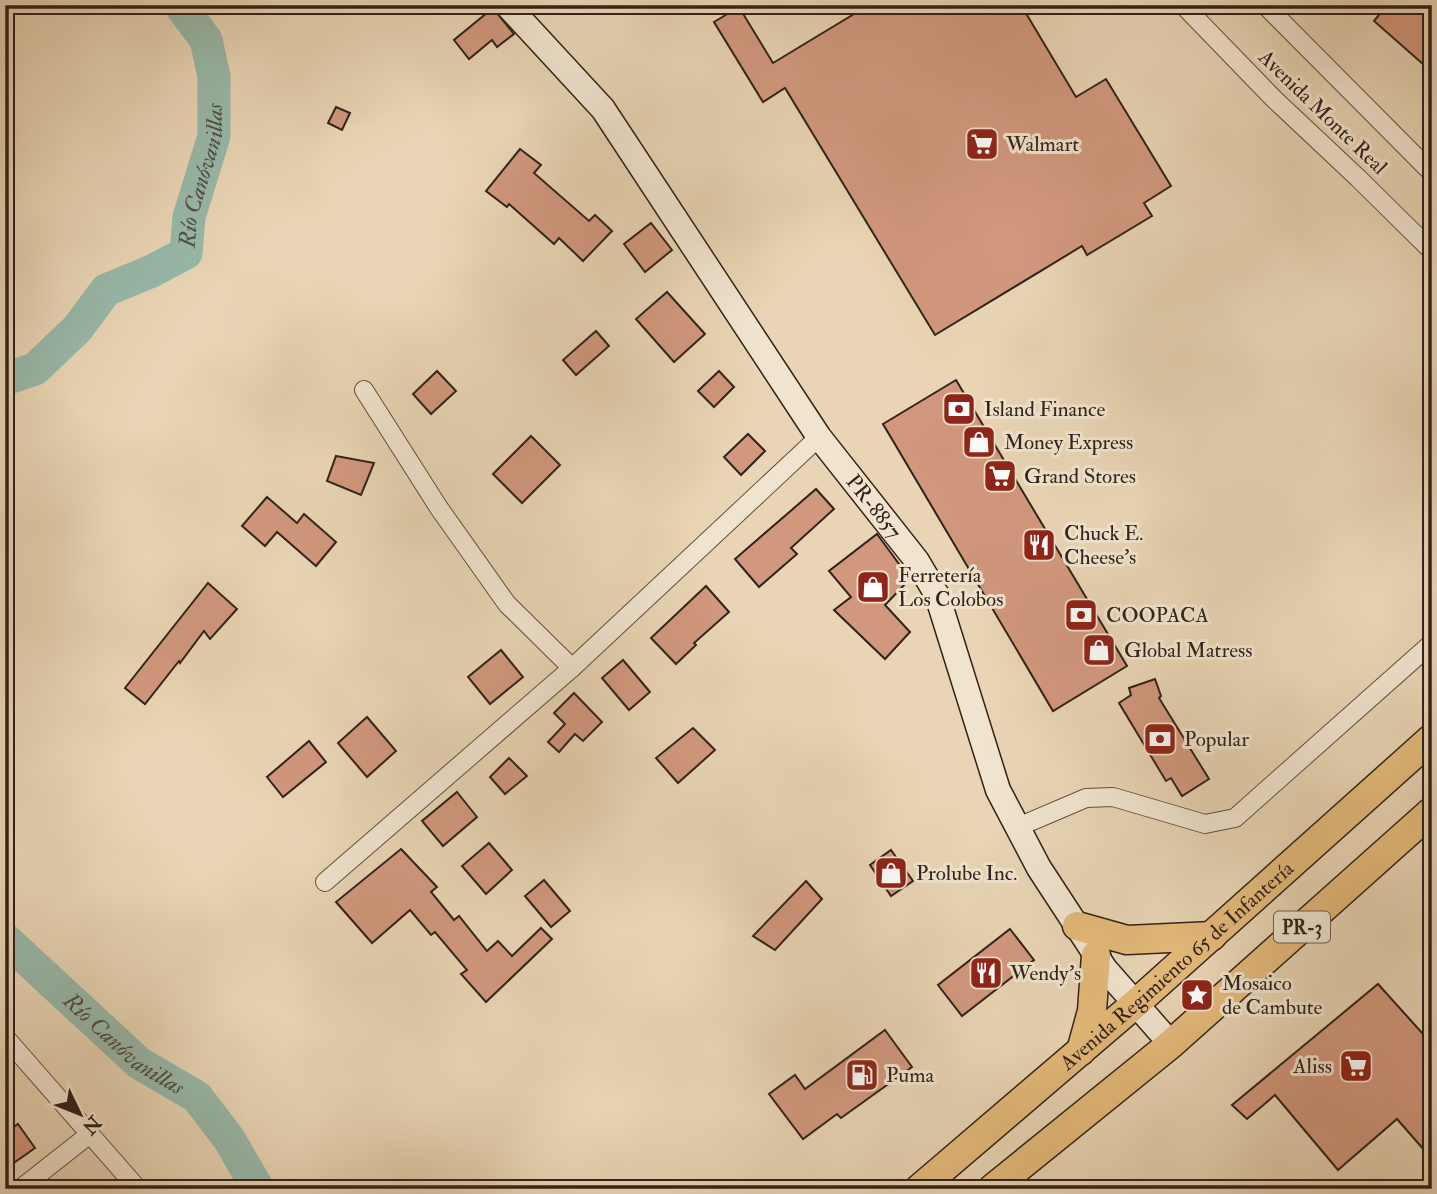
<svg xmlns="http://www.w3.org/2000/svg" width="1437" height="1194" viewBox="0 0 1437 1194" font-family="'IM FELL Double Pica',serif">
	<rect width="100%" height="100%" fill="#e9d5b5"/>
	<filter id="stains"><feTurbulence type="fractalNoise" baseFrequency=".00286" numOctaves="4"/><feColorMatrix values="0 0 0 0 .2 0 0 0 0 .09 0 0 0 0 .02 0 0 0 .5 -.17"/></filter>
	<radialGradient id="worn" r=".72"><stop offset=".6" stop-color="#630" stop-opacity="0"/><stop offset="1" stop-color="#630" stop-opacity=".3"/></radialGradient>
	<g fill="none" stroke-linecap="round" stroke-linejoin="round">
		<g stroke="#98b9aa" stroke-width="33">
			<path id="s1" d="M 5,379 L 35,369 L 77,329 L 106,290 L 152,271 L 186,253 L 189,217 L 214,136 L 214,76 L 206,40 L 180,5"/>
			<path id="s2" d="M 5,939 L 139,1063 L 197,1097 L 229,1139 L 258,1189"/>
		</g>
	</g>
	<g fill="#d2987e" stroke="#31221a" stroke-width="2">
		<path d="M 869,5 L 1021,5 L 1076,97 L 1106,79 L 1171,186 L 1144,203 L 1152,216 L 1087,255 L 1082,246 L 935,335 L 785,88 L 763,102 L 714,22 L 739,7 L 773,63 Z"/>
		<path d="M 1387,5 L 1432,5 L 1432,72 L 1374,21 Z"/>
		<path d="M 493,8 L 514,34 L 497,47 L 492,40 L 469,59 L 454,40 Z"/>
		<path d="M 336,107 L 350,113 L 342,130 L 328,123 Z"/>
		<path d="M 520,149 L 541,165 L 534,173 L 589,221 L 595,215 L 612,231 L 583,261 L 559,238 L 554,244 L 509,204 L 507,207 L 486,191 Z"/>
		<path d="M 651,223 L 672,250 L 645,272 L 624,244 Z"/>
		<path d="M 667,292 L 705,334 L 674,362 L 636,319 Z"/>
		<path d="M 596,331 L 609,346 L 576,375 L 563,360 Z"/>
		<path d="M 437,371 L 456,391 L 431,414 L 413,394 Z"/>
		<path d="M 719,371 L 734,387 L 714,407 L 698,391 Z"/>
		<path d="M 956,380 L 1127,666 L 1053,711 L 883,424 Z"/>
		<path d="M 748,434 L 765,451 L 741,475 L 724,457 Z"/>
		<path d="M 531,436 L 560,465 L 522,503 L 493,474 Z"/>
		<path d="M 336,456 L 374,463 L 361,495 L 327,481 Z"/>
		<path d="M 816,489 L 834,509 L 791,548 L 797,554 L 759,587 L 735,559 Z"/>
		<path d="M 267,497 L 297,523 L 304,514 L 336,542 L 316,566 L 277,532 L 265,546 L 242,526 Z"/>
		<path d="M 877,534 L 910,579 L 885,605 L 910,632 L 885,659 L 834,610 L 851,597 L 829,571 Z"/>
		<path d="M 208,583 L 237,609 L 210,639 L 204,631 L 180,663 L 179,661 L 145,704 L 125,688 Z"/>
		<path d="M 706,586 L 729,612 L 694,643 L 696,645 L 676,664 L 651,638 Z"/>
		<path d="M 501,650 L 523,677 L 490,704 L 468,677 Z"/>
		<path d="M 623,660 L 650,692 L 629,710 L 602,678 Z"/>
		<path d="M 1155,679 L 1161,696 L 1159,698 L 1209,779 L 1182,796 L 1171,778 L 1166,781 L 1119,703 L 1131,695 L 1129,688 Z"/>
		<path d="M 574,693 L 602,722 L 583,741 L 575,734 L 559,752 L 548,742 L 565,724 L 554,713 Z"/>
		<path d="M 367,717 L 396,751 L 367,777 L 338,743 Z"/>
		<path d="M 693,728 L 715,750 L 678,783 L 656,758 Z"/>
		<path d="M 309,741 L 326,762 L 283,797 L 267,777 Z"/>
		<path d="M 509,758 L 527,776 L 505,794 L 490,777 Z"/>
		<path d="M 457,792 L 477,817 L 443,846 L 422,821 Z"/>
		<path d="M 489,843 L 512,870 L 486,894 L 462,866 Z"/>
		<path d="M 401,849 L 437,887 L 431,892 L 454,920 L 459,916 L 487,951 L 498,941 L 512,956 L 541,928 L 552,939 L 486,1002 L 461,974 L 467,970 L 435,932 L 431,935 L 410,910 L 372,943 L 336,902 Z"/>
		<path d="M 891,850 L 913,881 L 891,896 L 870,865 Z"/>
		<path d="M 544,880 L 570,911 L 551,927 L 525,896 Z"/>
		<path d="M 806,881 L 822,899 L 775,950 L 753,936 Z"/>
		<path d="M 1010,929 L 1034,960 L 962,1016 L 938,985 Z"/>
		<path d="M 1378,984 L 1432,1044 L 1432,1159 L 1397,1119 L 1338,1170 L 1275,1095 L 1247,1119 L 1232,1105 Z"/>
		<path d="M 885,1030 L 912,1067 L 841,1118 L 837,1114 L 803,1139 L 769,1094 L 795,1075 L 805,1089 Z"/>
		<path d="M 18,1124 L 35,1148 L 5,1169 L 5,1133 Z"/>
	</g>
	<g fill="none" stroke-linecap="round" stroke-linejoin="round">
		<defs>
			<g id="street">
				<path d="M 1183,5 L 1274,99 L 1358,178 L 1432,251"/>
				<path d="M 1265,5 L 1432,173"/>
				<path d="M 364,390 L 439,508 L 507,604 L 572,668"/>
				<path d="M 1018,827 L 1086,798 L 1113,797 L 1205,824 L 1235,818 L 1432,643"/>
				<path d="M 325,882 L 572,668 L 819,437"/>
				<path d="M 5,1037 L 138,1189"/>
				<path d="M 20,1189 L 90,1134"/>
			</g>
			<g id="secondary">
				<path id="s3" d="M 507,5 L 603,109 L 819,437 L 917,561 L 937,595 L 998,790 L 1039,868 L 1105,969 L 1171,1044"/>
			</g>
			<g id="primary">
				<path d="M 1077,926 L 1127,940 L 1212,936"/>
				<path d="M 1081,1051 L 1092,1011 L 1096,955"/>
				<path id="s4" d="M 919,1189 L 1134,1005 L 1432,738"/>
				<path d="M 992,1189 L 1171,1044 L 1432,811"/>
			</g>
		</defs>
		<use href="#street" stroke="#5f4f41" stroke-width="20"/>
		<use href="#secondary" stroke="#31221a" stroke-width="27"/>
		<use href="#primary" stroke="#31221a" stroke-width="31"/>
		<use href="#street" stroke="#f1e4cf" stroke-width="18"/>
		<use href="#secondary" stroke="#f1e4cf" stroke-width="24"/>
		<use href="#primary" stroke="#e4ba7a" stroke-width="28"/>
	</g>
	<defs>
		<symbol id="supermarket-square" viewBox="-11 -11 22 22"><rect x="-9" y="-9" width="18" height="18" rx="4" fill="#8f2418" stroke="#f1e4cf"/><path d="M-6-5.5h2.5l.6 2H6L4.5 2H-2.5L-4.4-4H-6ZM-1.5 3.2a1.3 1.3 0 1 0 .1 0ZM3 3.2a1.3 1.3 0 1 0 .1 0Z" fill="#fff"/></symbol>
		<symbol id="bank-square" viewBox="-11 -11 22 22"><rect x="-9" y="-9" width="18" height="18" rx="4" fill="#8f2418" stroke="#f1e4cf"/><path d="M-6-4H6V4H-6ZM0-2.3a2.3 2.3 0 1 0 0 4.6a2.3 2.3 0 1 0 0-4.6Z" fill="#fff"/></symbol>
		<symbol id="shop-square" viewBox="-11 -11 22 22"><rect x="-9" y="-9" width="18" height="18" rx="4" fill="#8f2418" stroke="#f1e4cf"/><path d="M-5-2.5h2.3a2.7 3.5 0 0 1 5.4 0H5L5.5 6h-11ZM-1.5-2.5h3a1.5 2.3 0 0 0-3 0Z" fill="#fff"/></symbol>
		<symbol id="restaurant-square" viewBox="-11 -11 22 22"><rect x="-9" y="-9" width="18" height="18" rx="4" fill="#8f2418" stroke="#f1e4cf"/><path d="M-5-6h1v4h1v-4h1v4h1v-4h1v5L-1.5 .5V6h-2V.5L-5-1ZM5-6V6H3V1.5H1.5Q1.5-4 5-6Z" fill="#fff"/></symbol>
		<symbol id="sight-square" viewBox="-11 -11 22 22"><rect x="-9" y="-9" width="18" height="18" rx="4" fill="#8f2418" stroke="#f1e4cf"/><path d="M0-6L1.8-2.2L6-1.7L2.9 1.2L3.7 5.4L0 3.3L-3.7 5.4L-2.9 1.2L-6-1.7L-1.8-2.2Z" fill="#fff"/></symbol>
		<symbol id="fuel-square" viewBox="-11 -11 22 22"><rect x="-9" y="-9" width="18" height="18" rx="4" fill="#8f2418" stroke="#f1e4cf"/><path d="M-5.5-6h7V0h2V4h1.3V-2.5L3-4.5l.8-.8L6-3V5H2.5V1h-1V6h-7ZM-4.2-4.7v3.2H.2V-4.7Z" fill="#fff"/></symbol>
	</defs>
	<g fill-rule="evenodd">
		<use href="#supermarket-square" x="963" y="125" width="38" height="38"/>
		<use href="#bank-square" x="940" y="390" width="38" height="38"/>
		<use href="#shop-square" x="960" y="423" width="38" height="38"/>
		<use href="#supermarket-square" x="981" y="457" width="38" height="38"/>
		<use href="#restaurant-square" x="1020" y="526" width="38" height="38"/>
		<use href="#shop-square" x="854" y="568" width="38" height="38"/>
		<use href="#bank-square" x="1062" y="596" width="38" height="38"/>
		<use href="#shop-square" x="1080" y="631" width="38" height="38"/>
		<use href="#bank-square" x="1141" y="720" width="38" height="38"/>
		<use href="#shop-square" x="872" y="854" width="38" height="38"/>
		<use href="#restaurant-square" x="967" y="954" width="38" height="38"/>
		<use href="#sight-square" x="1178" y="976" width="38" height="38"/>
		<use href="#supermarket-square" x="1337" y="1047" width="38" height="38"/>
		<use href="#fuel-square" x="843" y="1056" width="38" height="38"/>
	</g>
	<g text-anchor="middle" stroke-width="6" stroke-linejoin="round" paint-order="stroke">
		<rect fill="#f1e4cf" stroke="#6b5c50" stroke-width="2" x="1274" y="911.5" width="56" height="31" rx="5"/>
		<g font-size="19" font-weight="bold" fill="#31221a">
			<text x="1302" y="934">PR-3</text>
		</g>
		<g font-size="21" fill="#31221a" stroke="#f1e4cf">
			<text transform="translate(1323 112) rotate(44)" y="7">Avenida Monte Real</text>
			<text dy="7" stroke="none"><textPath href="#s3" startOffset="623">PR-8857</textPath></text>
			<text dy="7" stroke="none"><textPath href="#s4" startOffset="341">Avenida Regimiento 65 de Infantería</textPath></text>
		</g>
		<g font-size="21" fill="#31221a" stroke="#f1e4cf" text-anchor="start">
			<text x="1006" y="151">Walmart</text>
			<text x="984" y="416">Island Finance</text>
			<text x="1004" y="449">Money Express</text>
			<text x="1024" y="483">Grand Stores</text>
			<text x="1064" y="540">Chuck E.<tspan x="1064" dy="24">Cheese's</tspan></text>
			<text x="898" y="582">Ferretería<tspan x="898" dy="24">Los Colobos</tspan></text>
			<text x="1106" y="622">COOPACA</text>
			<text x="1124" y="657">Global Matress</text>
			<text x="1184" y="746">Popular</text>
			<text x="916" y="880">Prolube Inc.</text>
			<text x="1010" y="980">Wendy's</text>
			<text x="1222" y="990">Mosaico<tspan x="1222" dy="24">de Cambute</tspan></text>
			<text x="1332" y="1073" text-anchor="end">Aliss</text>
			<text x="886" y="1082">Puma</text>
		</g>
		<g font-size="23" font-style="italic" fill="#504f45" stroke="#f1e4cf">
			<text dy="8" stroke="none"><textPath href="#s1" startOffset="306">Río Canóvanillas</textPath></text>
			<text dy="8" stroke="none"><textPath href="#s2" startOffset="159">Río Canóvanillas</textPath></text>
		</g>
	</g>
	<rect width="1437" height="1194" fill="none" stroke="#e9d5b5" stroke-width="28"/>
	<rect x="7" y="7" width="1423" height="1180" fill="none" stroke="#31221a" stroke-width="3.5"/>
	<rect x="14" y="14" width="1409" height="1166" fill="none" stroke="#31221a" stroke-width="2"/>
	<g transform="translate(80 1114) rotate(133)" stroke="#f1e4cf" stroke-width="5" paint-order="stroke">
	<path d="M0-5L12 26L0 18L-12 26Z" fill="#31221a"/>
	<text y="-10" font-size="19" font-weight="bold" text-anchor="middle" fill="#31221a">N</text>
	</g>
	<rect width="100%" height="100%" filter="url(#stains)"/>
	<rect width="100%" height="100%" fill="url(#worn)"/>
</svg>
